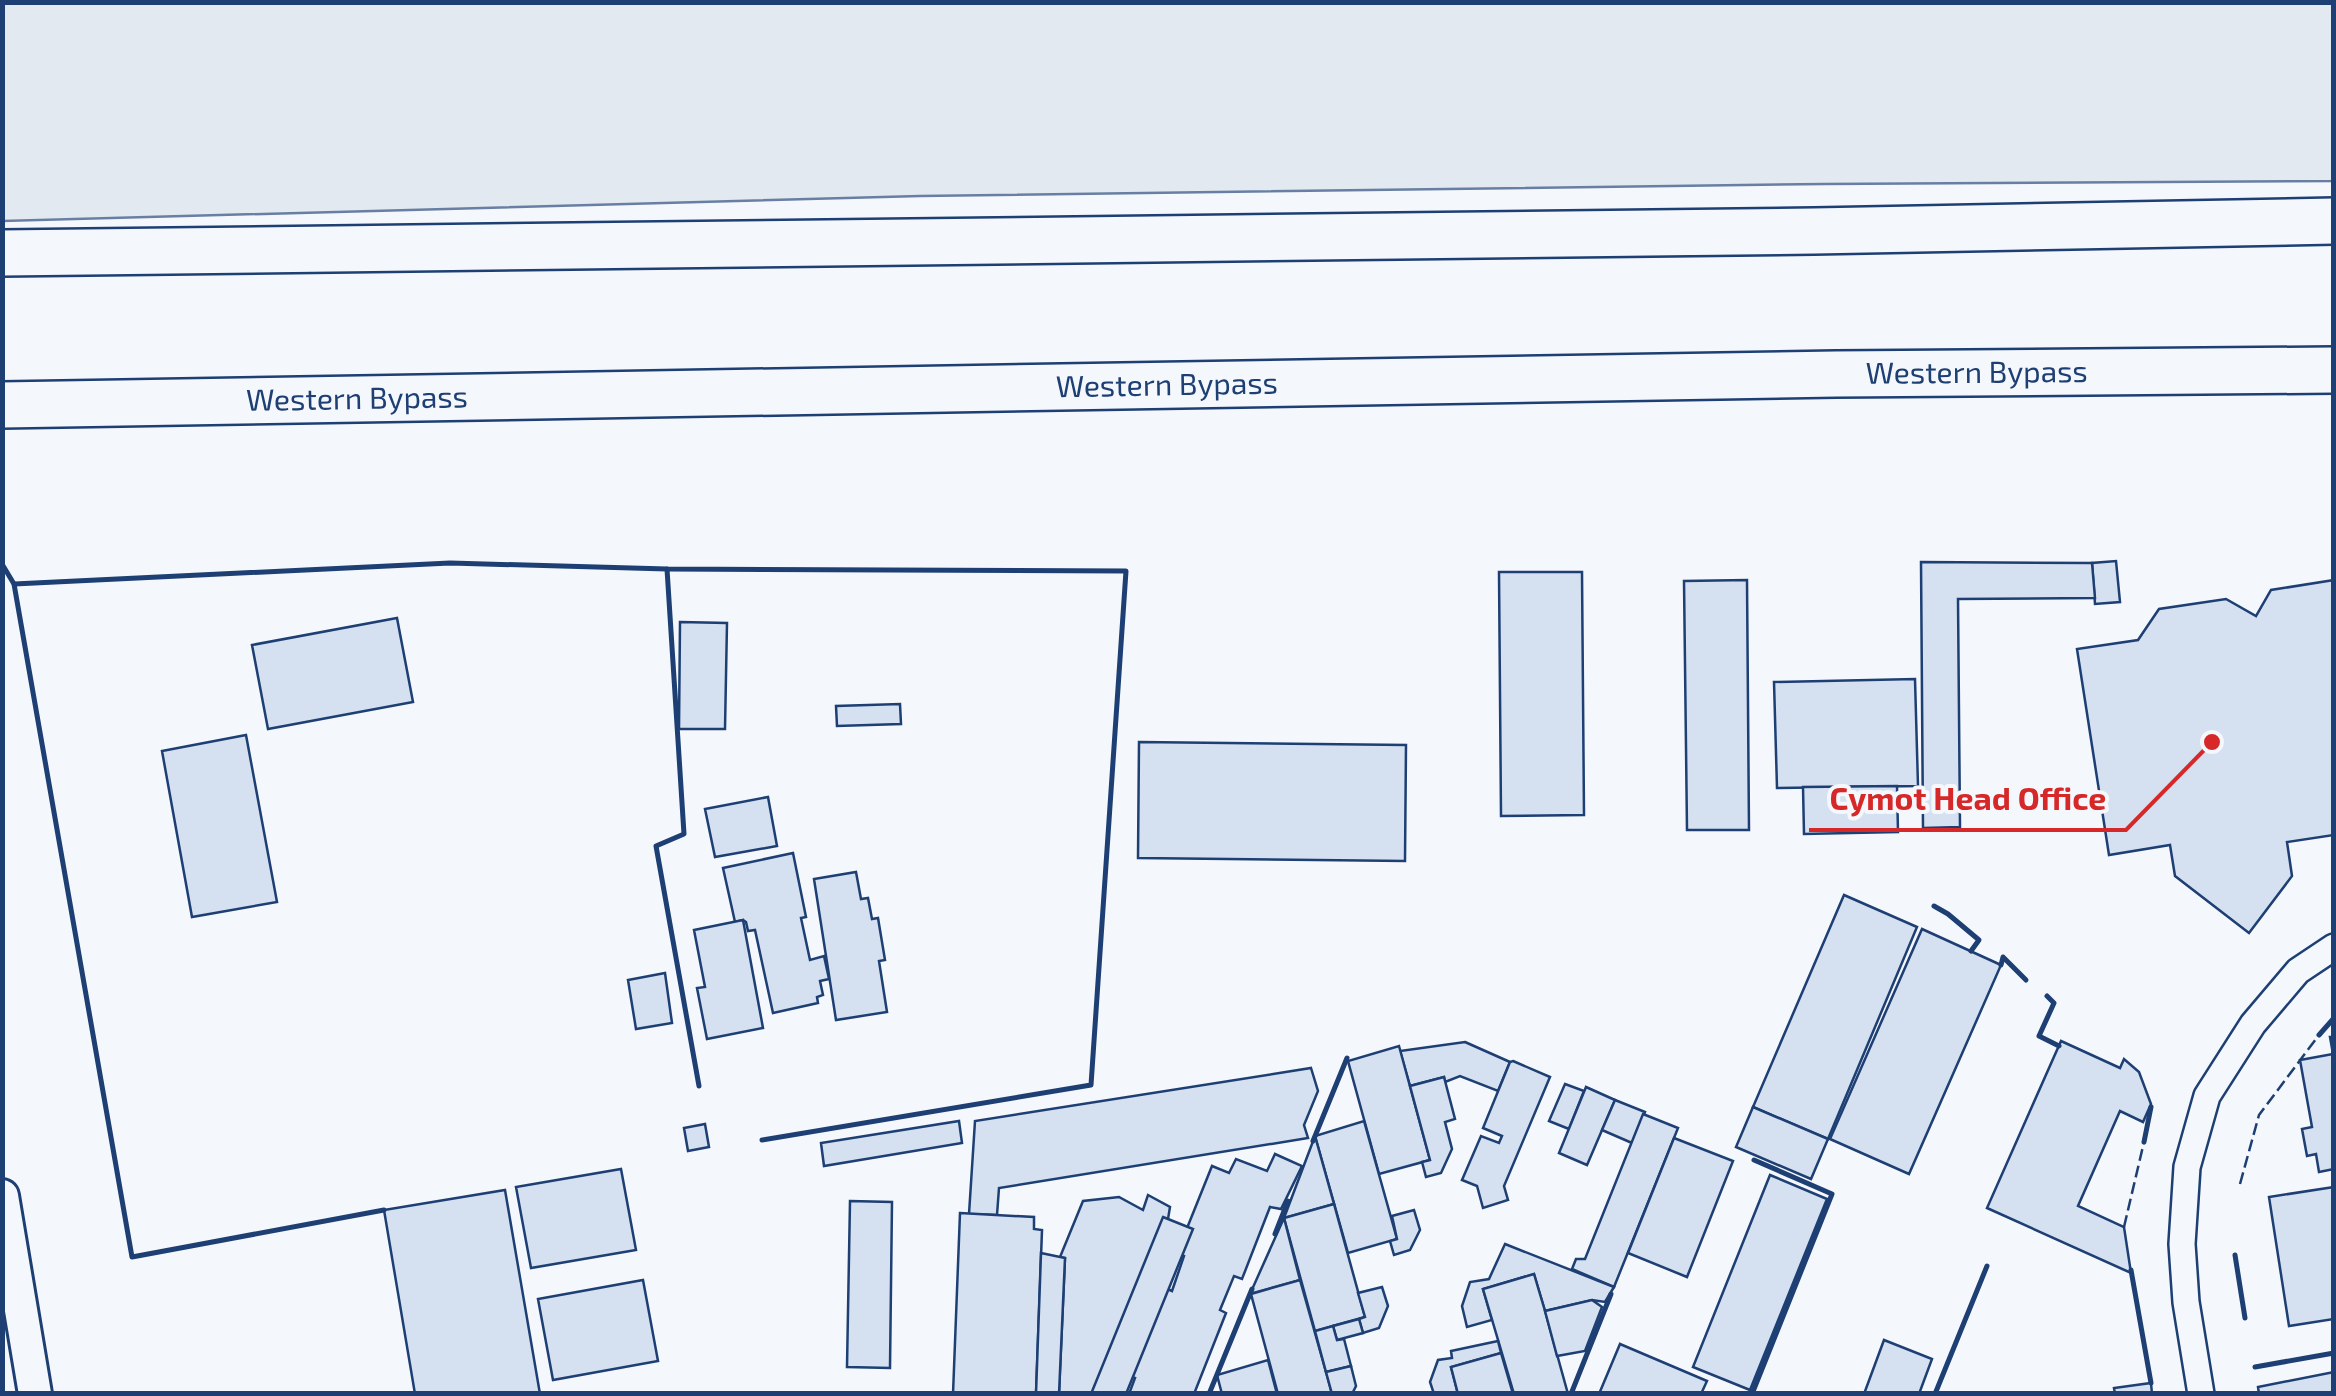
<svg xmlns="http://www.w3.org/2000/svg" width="2336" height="1396" viewBox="0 0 2336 1396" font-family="'Exo 2',sans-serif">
	<rect width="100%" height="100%" fill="#f4f7fb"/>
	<path fill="#e3e9f0" stroke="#687fa3" stroke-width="2.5" d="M 2,3 L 2333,3 L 2333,181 L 1825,184 L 920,196 L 3,221 Z"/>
	<g fill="#d5e0f0" stroke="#1d3f73" stroke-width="2.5">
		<path d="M 2116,561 L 2120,602 L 2095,604 L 2092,563 Z"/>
		<path d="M 1921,562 L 2092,563 L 2095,598 L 1958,599 L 1960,827 L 1923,828 Z"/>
		<path d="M 1499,572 L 1582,572 L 1584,815 L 1501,816 Z"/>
		<path d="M 1747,580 L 1749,830 L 1687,830 L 1684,581 Z"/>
		<path d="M 2334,580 L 2334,835 L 2287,842 L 2292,876 L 2249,933 L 2175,876 L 2170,845 L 2109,855 L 2077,649 L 2138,640 L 2159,609 L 2226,599 L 2256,616 L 2271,590 Z"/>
		<path d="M 397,618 L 413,702 L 268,729 L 252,645 Z"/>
		<path d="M 680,622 L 727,623 L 725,729 L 679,729 Z"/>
		<path d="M 1915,679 L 1918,786 L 1777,788 L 1774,682 Z"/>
		<path d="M 900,704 L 901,724 L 837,726 L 836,706 Z"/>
		<path d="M 246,735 L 277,902 L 192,917 L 162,751 Z"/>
		<path d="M 1139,742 L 1406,745 L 1405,861 L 1138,858 Z"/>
		<path d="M 1897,786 L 1898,832 L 1804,834 L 1803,787 Z"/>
		<path d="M 768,797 L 777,846 L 715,857 L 705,809 Z"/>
		<path d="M 793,853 L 806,917 L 801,918 L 810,960 L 824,956 L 829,979 L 820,981 L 823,995 L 817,997 L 818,1003 L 773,1013 L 755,930 L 748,931 L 746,922 L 743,920 L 735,922 L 723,868 Z"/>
		<path d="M 856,872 L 861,899 L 868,898 L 872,919 L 878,918 L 885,960 L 879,961 L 887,1012 L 836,1020 L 814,879 Z"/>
		<path d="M 1844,895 L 1917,927 L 1828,1139 L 1753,1107 Z"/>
		<path d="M 743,920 L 763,1028 L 707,1039 L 697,988 L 705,987 L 694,930 Z"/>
		<path d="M 1922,929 L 2001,965 L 1909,1174 L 1830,1139 Z"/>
		<path d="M 665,973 L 672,1023 L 636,1029 L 628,980 Z"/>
		<path d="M 2330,1037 L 2334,1037 L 2334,1169 L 2319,1172 L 2316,1154 L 2307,1156 L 2302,1129 L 2312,1127 L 2300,1060 L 2333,1054 Z"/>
		<path d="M 2061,1041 L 2120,1068 L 2124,1059 L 2139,1072 L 2151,1104 L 2143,1122 L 2120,1111 L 2078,1206 L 2124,1227 L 2131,1273 L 1987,1208 Z"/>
		<path d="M 1465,1042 L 1510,1062 L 1498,1091 L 1460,1076 L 1445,1082 L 1444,1077 L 1410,1086 L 1400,1051 Z"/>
		<path d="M 1399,1046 L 1430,1160 L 1379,1174 L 1348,1061 Z"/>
		<path d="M 1513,1061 L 1550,1077 L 1504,1186 L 1508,1200 L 1483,1208 L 1477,1186 L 1462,1180 L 1481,1136 L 1499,1143 L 1502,1136 L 1483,1128 L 1510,1062 Z"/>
		<path d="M 1311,1068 L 1318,1091 L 1304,1125 L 1308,1138 L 999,1188 L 997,1215 L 969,1214 L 975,1121 Z"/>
		<path d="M 1444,1077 L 1455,1119 L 1445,1122 L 1452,1149 L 1441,1173 L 1426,1177 L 1422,1162 L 1430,1160 L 1410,1086 Z"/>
		<path d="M 1565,1084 L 1584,1091 L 1569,1129 L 1549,1121 Z"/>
		<path d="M 1586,1087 L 1615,1100 L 1587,1165 L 1559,1153 Z"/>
		<path d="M 1615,1100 L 1645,1112 L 1632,1143 L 1602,1130 Z"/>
		<path d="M 1753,1107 L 1828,1139 L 1811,1179 L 1736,1147 Z"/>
		<path d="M 1643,1114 L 1678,1128 L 1614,1287 L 1572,1269 L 1576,1259 L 1585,1259 Z"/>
		<path d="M 959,1121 L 962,1143 L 824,1166 L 821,1143 Z"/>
		<path d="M 1364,1121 L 1397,1239 L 1348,1253 L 1315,1136 Z"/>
		<path d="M 705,1124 L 709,1147 L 688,1151 L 684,1128 Z"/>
		<path d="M 1315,1136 L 1334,1204 L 1284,1218 Z"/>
		<path d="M 1674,1138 L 1733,1161 L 1687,1277 L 1628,1253 Z"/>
		<path d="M 1275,1154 L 1302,1166 L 1281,1209 L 1270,1207 L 1242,1279 L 1234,1276 L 1220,1310 L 1226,1313 L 1194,1394 L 1129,1394 L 1135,1378 L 1130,1376 L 1165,1288 L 1172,1291 L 1184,1256 L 1177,1253 L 1212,1166 L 1229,1173 L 1236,1159 L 1267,1171 Z"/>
		<path d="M 621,1169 L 636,1250 L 531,1268 L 516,1187 Z"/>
		<path d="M 1770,1175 L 1827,1199 L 1750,1390 L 1693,1367 Z"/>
		<path d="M 2334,1187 L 2334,1319 L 2289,1326 L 2269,1197 Z"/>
		<path d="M 505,1190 L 540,1394 L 415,1394 L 384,1210 Z"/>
		<path d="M 1148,1195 L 1170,1207 L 1168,1219 L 1098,1394 L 1059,1394 L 1065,1258 L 1060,1257 L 1083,1201 L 1119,1197 L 1143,1210 Z"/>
		<path d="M 850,1201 L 892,1202 L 890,1368 L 847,1367 Z"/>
		<path d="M 1334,1204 L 1365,1317 L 1315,1331 L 1284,1218 Z"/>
		<path d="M 1414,1210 L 1420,1230 L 1410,1250 L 1394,1255 L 1390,1241 L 1397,1239 L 1392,1216 Z"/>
		<path d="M 960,1213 L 1034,1217 L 1034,1229 L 1042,1230 L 1036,1394 L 953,1394 Z"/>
		<path d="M 1163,1217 L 1193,1229 L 1126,1394 L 1091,1394 Z"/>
		<path d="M 1284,1218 L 1300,1280 L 1250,1294 Z"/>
		<path d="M 1505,1244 L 1614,1287 L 1605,1302 L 1592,1300 L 1545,1311 L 1534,1274 L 1483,1289 L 1492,1320 L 1467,1327 L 1462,1306 L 1470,1282 L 1489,1279 Z"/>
		<path d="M 1041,1253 L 1065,1258 L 1059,1394 L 1036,1394 Z"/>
		<path d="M 1534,1274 L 1545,1311 L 1568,1394 L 1514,1394 L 1483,1289 Z"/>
		<path d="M 643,1280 L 658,1361 L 553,1380 L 538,1299 Z"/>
		<path d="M 1300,1280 L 1326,1372 L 1332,1394 L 1278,1394 L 1251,1294 Z"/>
		<path d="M 1382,1287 L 1388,1306 L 1379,1328 L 1363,1333 L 1359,1319 L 1365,1317 L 1358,1293 Z"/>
		<path d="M 1592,1300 L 1602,1307 L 1585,1351 L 1557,1356 L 1545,1311 Z"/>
		<path d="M 1359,1319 L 1363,1333 L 1337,1340 L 1333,1326 Z"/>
		<path d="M 1333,1326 L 1337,1340 L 1344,1339 L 1351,1366 L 1326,1372 L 1315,1331 Z"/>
		<path d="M 1884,1340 L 1932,1359 L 1919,1394 L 1864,1394 Z"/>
		<path d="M 1498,1341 L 1501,1353 L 1451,1367 L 1458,1394 L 1434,1394 L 1430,1382 L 1438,1360 L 1452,1358 L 1451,1351 Z"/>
		<path d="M 1620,1344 L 1707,1381 L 1701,1394 L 1599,1394 Z"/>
		<path d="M 1501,1353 L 1513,1394 L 1458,1394 L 1451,1367 Z"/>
		<path d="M 1268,1360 L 1277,1394 L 1222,1394 L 1217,1375 Z"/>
		<path d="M 1351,1366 L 1356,1386 L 1352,1394 L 1332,1394 L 1326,1372 Z"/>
		<path d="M 2334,1372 L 2334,1394 L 2259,1394 L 2258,1387 Z"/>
		<path d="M 2151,1383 L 2152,1394 L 2115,1394 L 2114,1388 Z"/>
	</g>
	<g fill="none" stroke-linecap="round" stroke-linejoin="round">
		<defs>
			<path id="minor" d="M 2201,1394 L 2186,1302 L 2182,1244 L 2187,1167 L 2207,1096 L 2253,1024 L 2298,971 L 2334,947"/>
			<path id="tertiary" d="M 2,1196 L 35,1394"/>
			<g id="motorway">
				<path d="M 2,253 L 1814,231 L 2334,221"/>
				<path id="s1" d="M 2,405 L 1836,374 L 2334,370"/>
			</g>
		</defs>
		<use href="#minor" stroke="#1d3f73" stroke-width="30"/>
		<use href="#tertiary" stroke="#1d3f73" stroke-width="38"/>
		<use href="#motorway" stroke="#1d3f73" stroke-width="50"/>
		<use href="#minor" stroke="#f4f7fb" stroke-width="25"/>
		<use href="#tertiary" stroke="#f4f7fb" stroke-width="32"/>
		<use href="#motorway" stroke="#f4f7fb" stroke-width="45"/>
		<g stroke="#1d3f73" stroke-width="2.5" stroke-dasharray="12 5" stroke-linecap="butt">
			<path d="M 2240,1184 L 2259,1115 L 2319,1035"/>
			<path d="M 2124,1227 L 2144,1142"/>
		</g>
		<g stroke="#1d3f73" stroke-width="5">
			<path d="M 2,564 L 14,584 L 132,1257 L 384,1210"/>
			<path d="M 667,569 L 684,834 L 656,846 L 699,1086"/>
			<path d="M 14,584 L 450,563 L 667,569 L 1126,571 L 1091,1085 L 762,1140"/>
			<path d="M 1934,906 L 1948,914 L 1979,940 L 1971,951"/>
			<path d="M 2001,965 L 2003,957 L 2026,980"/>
			<path d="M 2047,996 L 2054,1003 L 2039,1036 L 2059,1046"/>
			<path d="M 2319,1035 L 2334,1018"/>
			<path d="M 1313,1141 L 1347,1058"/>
			<path d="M 2144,1142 L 2151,1107"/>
			<path d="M 1275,1234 L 1288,1201"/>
			<path d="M 2235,1255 L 2245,1318"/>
			<path d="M 2131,1270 L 2151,1383"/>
			<path d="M 2255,1367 L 2334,1353"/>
			<path d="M 1209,1394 L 1252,1289"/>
			<path d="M 1571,1394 L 1611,1294"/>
			<path d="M 1752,1394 L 1832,1194 L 1754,1160"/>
			<path d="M 1935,1394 L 1987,1266"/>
		</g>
	</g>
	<g text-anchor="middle" stroke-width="8" stroke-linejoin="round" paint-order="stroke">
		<g font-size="30" fill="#1d3f73" stroke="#f4f7fb">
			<text dy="10" stroke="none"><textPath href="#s1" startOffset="1975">Western Bypass</textPath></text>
			<text dy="10" stroke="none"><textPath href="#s1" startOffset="1165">Western Bypass</textPath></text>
			<text dy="10" stroke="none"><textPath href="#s1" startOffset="355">Western Bypass</textPath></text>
		</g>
	</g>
	<path fill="none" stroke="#d62828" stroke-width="4" d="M2212 742L2126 830H1809"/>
	<circle fill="#d62828" stroke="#f4f7fb" stroke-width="4" cx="2212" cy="742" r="10"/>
	<g font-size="32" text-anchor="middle" font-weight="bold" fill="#d62828" stroke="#f4f7fb" stroke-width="8" stroke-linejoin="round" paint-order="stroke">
		<text x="1968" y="810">Cymot Head Office</text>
	</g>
	<rect width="2336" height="1396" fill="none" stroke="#1d3f73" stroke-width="10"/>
</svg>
